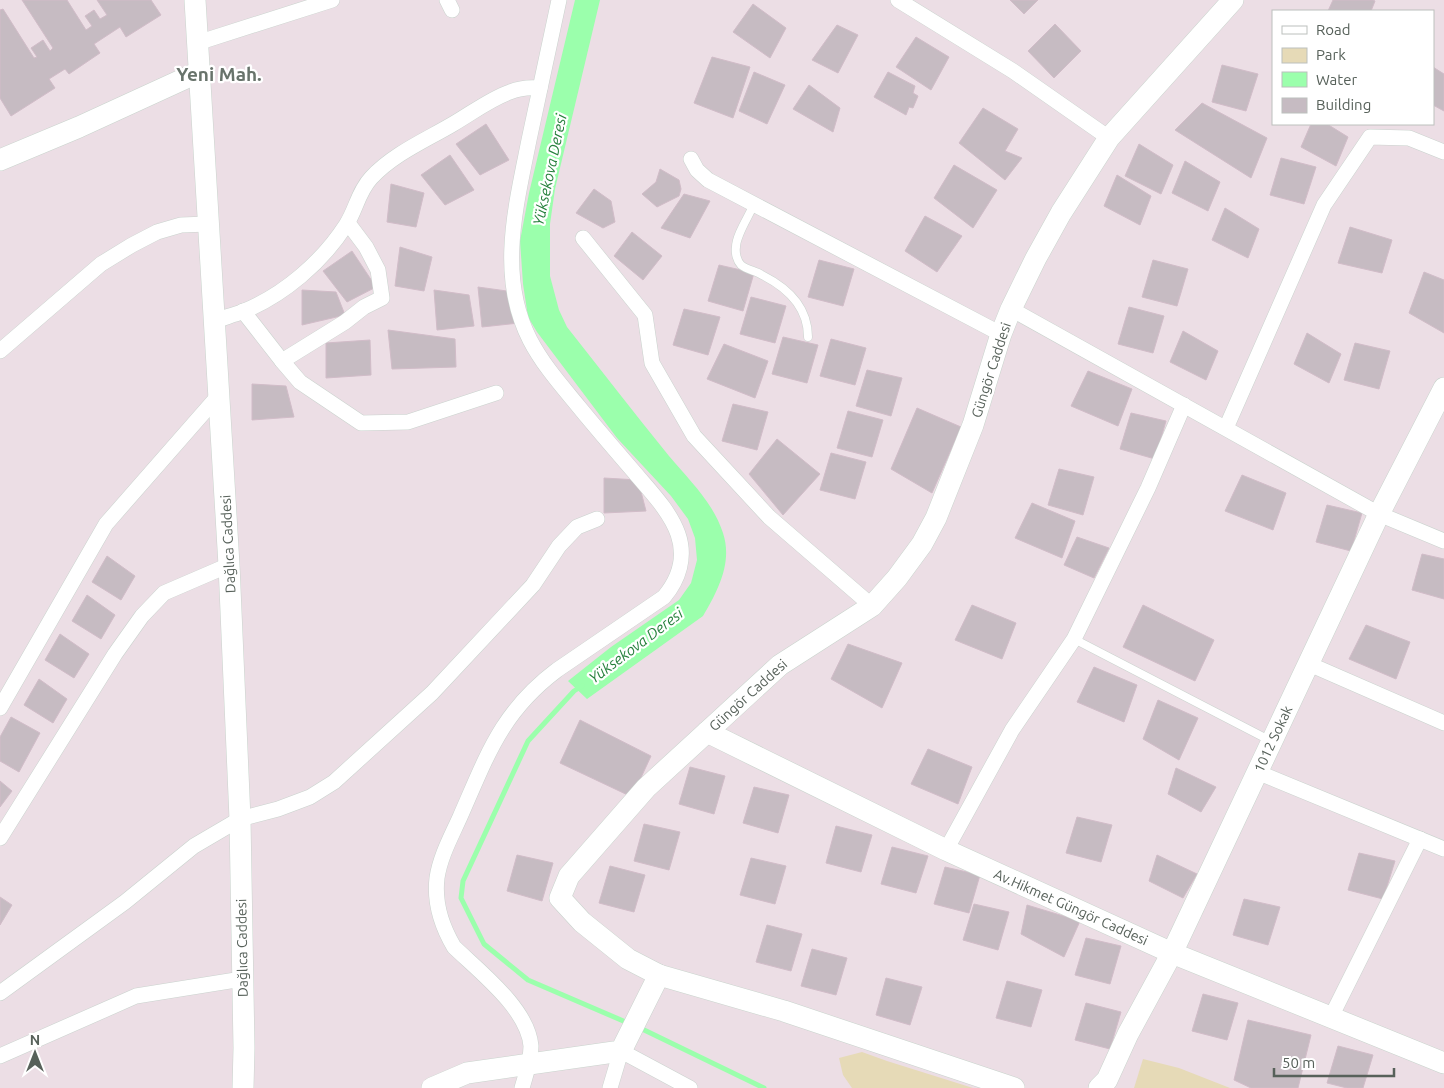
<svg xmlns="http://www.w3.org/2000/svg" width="1444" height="1088" viewBox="0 0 1444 1088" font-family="Ubuntu,sans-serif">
	<rect width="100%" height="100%" fill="#ecdee5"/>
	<g fill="#e6dab7">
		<path d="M 862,1052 L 887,1061 L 973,1088 L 852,1088 L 843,1075 L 839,1058 Z"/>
		<path d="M 1143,1059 L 1179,1068 L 1230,1088 L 1134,1088 Z"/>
	</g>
	<path fill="#9bffac" d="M 575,0 L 600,0 L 555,189 L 550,224 L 550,276 L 559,310 L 567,327 C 601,370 634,413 669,456 C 689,480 713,502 723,533 C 733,563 717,592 703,616 L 587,699 L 568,681 L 611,647 L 679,600 L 691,583 L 697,560 L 695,538 L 688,519 L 671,496 L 617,438 L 537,332 L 528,317 L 523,284 L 520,241 L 529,193 Z"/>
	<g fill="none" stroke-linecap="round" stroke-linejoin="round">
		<g stroke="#9bffac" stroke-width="5">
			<path d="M 582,686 L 574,691 L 528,741 L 463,881 L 461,898 L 484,944 L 528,980 L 628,1023"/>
			<path d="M 638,1027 L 764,1088"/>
		</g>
	</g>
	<g fill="#c6bbc2" stroke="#d1bcc8">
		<path d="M 22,0 L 67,0 L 86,30 L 92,26 L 85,16 L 94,10 L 100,19 L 107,15 L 97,0 L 151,0 L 161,15 L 126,37 L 120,27 L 94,44 L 100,53 L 69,74 L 65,69 L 49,79 L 55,88 L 11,116 L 0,98 L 0,10 L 3,9 L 34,58 L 37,57 L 31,48 L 43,40 L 50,51 L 53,48 Z"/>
		<path d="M 1010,0 L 1038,0 L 1024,14 Z"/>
		<path d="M 1333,0 L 1373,0 L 1375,1 L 1371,11 L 1328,11 Z"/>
		<path d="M 753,4 L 786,28 L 770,58 L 733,32 Z"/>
		<path d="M 1055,24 L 1081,51 L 1054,78 L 1028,51 Z"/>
		<path d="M 837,25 L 858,35 L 838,73 L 812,60 Z"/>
		<path d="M 916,37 L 949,57 L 931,90 L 896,67 Z"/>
		<path d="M 712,57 L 750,67 L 733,118 L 694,103 Z"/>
		<path d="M 1222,65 L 1258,74 L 1246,111 L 1212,102 Z"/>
		<path d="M 1433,67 L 1444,74 L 1444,111 L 1433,105 Z"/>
		<path d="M 754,72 L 785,85 L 767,124 L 739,111 Z"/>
		<path d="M 888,72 L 915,86 L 913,93 L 918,96 L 913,108 L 909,107 L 906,115 L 874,97 Z"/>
		<path d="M 809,85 L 840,108 L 833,132 L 793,109 Z"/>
		<path d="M 1202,103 L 1267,138 L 1251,178 L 1175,130 Z"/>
		<path d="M 983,108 L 1018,129 L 1005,151 L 1022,158 L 1005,180 L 959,143 Z"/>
		<path d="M 486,124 L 509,160 L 480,175 L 456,144 Z"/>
		<path d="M 1311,124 L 1327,124 L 1348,137 L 1336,166 L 1301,147 Z"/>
		<path d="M 1139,144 L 1173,165 L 1161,194 L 1125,176 Z"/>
		<path d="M 450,155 L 474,190 L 445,205 L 421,175 Z"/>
		<path d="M 1281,158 L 1316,167 L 1304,204 L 1270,195 Z"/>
		<path d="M 1185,161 L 1220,182 L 1208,211 L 1172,193 Z"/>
		<path d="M 954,165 L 997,190 L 973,228 L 934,198 Z"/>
		<path d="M 660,169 L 679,180 L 681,189 L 679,196 L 657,207 L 642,194 L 656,182 Z"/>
		<path d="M 1117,175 L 1151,196 L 1140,225 L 1104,206 Z"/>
		<path d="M 391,184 L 424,193 L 416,227 L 387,222 Z"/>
		<path d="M 594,189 L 611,201 L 615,222 L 603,228 L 576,213 Z"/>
		<path d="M 684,194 L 710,201 L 690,238 L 661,228 Z"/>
		<path d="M 1225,208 L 1259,229 L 1248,258 L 1212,240 Z"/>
		<path d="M 925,216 L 962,236 L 937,272 L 905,251 Z"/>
		<path d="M 1350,227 L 1392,240 L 1382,273 L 1338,263 Z"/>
		<path d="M 632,232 L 662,256 L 643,280 L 614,256 Z"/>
		<path d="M 400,247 L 432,257 L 424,291 L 395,286 Z"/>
		<path d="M 352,251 L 376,287 L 347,302 L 323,271 Z"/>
		<path d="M 819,260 L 854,269 L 843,306 L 808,297 Z"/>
		<path d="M 1153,260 L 1188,269 L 1177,306 L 1142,297 Z"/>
		<path d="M 719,265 L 754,273 L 743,311 L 708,301 Z"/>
		<path d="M 1424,272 L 1444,280 L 1444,333 L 1409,313 Z"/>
		<path d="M 478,287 L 514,292 L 519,323 L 482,327 Z"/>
		<path d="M 302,290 L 336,292 L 345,315 L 302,325 Z"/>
		<path d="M 434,290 L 469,295 L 474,326 L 437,330 Z"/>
		<path d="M 751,297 L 786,306 L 775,343 L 740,334 Z"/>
		<path d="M 1129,307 L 1164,316 L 1153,353 L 1118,344 Z"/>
		<path d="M 684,309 L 720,317 L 708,355 L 673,345 Z"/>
		<path d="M 388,330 L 455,339 L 456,367 L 392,369 Z"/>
		<path d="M 1183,331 L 1218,351 L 1206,380 L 1170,362 Z"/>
		<path d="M 1307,333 L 1341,354 L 1329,383 L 1294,364 Z"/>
		<path d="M 783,337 L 818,345 L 807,383 L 772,374 Z"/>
		<path d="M 831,339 L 866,348 L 855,385 L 820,376 Z"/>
		<path d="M 370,340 L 371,375 L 326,378 L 326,343 Z"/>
		<path d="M 1355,343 L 1390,351 L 1379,389 L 1344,380 Z"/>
		<path d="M 724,344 L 768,361 L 755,398 L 707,379 Z"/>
		<path d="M 867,370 L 902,378 L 891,416 L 856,406 Z"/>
		<path d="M 1088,371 L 1132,389 L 1118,426 L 1071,406 Z"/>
		<path d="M 252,384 L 286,386 L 294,417 L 252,420 Z"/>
		<path d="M 733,404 L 768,412 L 757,450 L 722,441 Z"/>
		<path d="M 917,408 L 961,427 L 932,493 L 891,469 Z"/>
		<path d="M 848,411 L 883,420 L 872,457 L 837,448 Z"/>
		<path d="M 1131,413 L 1166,421 L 1155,459 L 1120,449 Z"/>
		<path d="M 777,439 L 820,474 L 783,515 L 749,474 Z"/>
		<path d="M 831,453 L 866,462 L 855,499 L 820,490 Z"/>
		<path d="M 1059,469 L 1094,477 L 1083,515 L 1048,505 Z"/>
		<path d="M 1242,475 L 1286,493 L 1273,530 L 1225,511 Z"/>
		<path d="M 604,478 L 638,480 L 646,511 L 604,513 Z"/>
		<path d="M 1032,503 L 1075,521 L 1062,558 L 1015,538 Z"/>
		<path d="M 1327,505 L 1362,513 L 1351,551 L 1316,542 Z"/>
		<path d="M 1077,537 L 1109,548 L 1094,578 L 1064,565 Z"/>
		<path d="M 1422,554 L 1444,559 L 1444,599 L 1412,590 Z"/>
		<path d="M 107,556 L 135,576 L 121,600 L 92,582 Z"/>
		<path d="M 87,595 L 115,615 L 101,639 L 72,621 Z"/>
		<path d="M 972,605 L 1016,623 L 1002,659 L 955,640 Z"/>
		<path d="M 1143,605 L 1214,640 L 1195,681 L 1123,647 Z"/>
		<path d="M 1366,625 L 1410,642 L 1396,679 L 1349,659 Z"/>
		<path d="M 60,634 L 89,654 L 74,678 L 45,660 Z"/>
		<path d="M 848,644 L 902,663 L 882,708 L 831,679 Z"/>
		<path d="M 1094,667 L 1137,685 L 1124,722 L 1077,702 Z"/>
		<path d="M 39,679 L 67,699 L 53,723 L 24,705 Z"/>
		<path d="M 1158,700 L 1198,718 L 1179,760 L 1143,739 Z"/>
		<path d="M 11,717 L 40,733 L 19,772 L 0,761 L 0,737 Z"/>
		<path d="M 580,720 L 651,756 L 632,797 L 560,763 Z"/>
		<path d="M 928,749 L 972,767 L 958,804 L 911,784 Z"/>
		<path d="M 690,767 L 725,776 L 714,814 L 679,804 Z"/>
		<path d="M 1176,768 L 1216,787 L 1201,812 L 1168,794 Z"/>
		<path d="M 0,781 L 12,791 L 0,807 Z"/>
		<path d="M 754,787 L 789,795 L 778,833 L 743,823 Z"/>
		<path d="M 1077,817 L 1112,825 L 1101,862 L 1066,853 Z"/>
		<path d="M 644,824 L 680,832 L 669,870 L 634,861 Z"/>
		<path d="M 836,826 L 872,835 L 861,872 L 826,863 Z"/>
		<path d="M 892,847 L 928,856 L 916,893 L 881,884 Z"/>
		<path d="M 1359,853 L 1395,861 L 1383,899 L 1348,890 Z"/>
		<path d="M 517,855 L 553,863 L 542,901 L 507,891 Z"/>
		<path d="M 1157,855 L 1197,874 L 1183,898 L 1149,881 Z"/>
		<path d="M 751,858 L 786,866 L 775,904 L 740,895 Z"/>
		<path d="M 610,866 L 645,875 L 634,912 L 599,903 Z"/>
		<path d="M 945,867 L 980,875 L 969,913 L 934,904 Z"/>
		<path d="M 0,897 L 12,905 L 0,925 Z"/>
		<path d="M 1244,899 L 1280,907 L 1268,945 L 1233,935 Z"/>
		<path d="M 974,904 L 1009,912 L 998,950 L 963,940 Z"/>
		<path d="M 1027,905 L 1080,921 L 1064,957 L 1021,934 Z"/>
		<path d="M 767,925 L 802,934 L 791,971 L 756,962 Z"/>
		<path d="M 1086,938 L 1121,946 L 1110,984 L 1075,975 Z"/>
		<path d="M 812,949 L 847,958 L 836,995 L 801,986 Z"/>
		<path d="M 886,978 L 922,987 L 910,1025 L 876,1015 Z"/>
		<path d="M 1007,981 L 1042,990 L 1031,1027 L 996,1018 Z"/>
		<path d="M 1203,994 L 1238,1003 L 1227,1040 L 1192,1031 Z"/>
		<path d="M 1086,1003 L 1121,1012 L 1110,1049 L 1075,1040 Z"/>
		<path d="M 1248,1020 L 1311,1035 L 1298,1088 L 1251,1088 L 1234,1080 Z"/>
		<path d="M 1338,1046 L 1373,1055 L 1363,1088 L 1347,1088 L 1327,1083 Z"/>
	</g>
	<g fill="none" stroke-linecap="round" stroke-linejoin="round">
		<defs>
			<g id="lane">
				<path d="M 754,204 C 749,216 736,235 736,247 C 735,253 737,261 741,265 C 747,270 756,271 762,275 C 788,288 808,307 808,337"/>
				<path d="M 1074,639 L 1269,740"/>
			</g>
			<g id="street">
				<path d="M 447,0 L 452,10"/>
				<path d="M 898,0 L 1013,71 L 1109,138"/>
				<path d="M 197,43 L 332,0"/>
				<path d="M 691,159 L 697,170 L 708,180 L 1001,334"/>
				<path d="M 583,238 L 645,315 L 652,363 L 694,436 L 769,517 L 872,606"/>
				<path d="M 1011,309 L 1379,514 L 1444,541"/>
				<path d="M 243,311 L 282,361 L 300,382 L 361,423 L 408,422 L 496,393"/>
				<path d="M 214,321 C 223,318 233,315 242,312 C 284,295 322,262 346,225 C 356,210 358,192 371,178 C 393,154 426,140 453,124 C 472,113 490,99 510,92 C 519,88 529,87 540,88"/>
				<path d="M 0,351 L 101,264 L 132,245 L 157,232 L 181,225 L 208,224"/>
				<path d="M 282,361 L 345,322 L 364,307 L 382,298 L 378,270 L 366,247 L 348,223"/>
				<path d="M 1226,428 L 1324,205 L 1370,137 L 1409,138 L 1444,152"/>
				<path d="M 1309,664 L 1444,723"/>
				<path d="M 0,708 L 106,524 L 219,395"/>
				<path d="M 1257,772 L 1444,849"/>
				<path d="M 0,838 L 115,654 L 142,616 L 164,593 L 229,565"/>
				<path d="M 946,850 L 1012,730 L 1074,639 L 1148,488 L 1184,405"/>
				<path d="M 0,993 L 125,902 L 194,846 L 240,819 L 278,809 L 310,797 L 334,782 L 432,693 L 533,585 L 559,546 L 577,527 L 597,519"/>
				<path d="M 1331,1017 L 1420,839"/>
				<path d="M 0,1056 L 136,996 L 242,979"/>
				<path d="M 522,1088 C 526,1074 531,1061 531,1046 C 528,1009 480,972 454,947 C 441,925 434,903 437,878 C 440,857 451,837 460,817 C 487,756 501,712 557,670 L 664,597 C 679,579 686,557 678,534 C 670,511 650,491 635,473 C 616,451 597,429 579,407 C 561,385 543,365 530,340 C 497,276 516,206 529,140 C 539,93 549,47 559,0"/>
				<path d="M 610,1088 L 621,1051 L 690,1088"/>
			</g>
			<g id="secondary">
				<path d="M 195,0 L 229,565 L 240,819 L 244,1048 L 243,1088"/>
				<path d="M 0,160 L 79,127 L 199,72"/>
				<path d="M 707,732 L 946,850 L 1172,953 L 1444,1063"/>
				<path d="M 432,1088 L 467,1073 L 621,1051 L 659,975"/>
				<path d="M 1014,1088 L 784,1011 L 659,975 L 628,959 L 582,922 L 560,898 L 569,876 L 646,788 L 780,665 L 872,606 L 897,578 L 922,544 L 936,518 L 973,425 L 1001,334 L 1011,309 L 1036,258 L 1061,213 L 1109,138 L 1233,0"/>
				<path d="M 1099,1088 L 1107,1080 L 1128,1034 L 1172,953 L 1379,514 L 1444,388"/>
			</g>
		</defs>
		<use href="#lane" stroke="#cad3ce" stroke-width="9"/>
		<use href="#street" stroke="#cad3ce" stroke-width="16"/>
		<use href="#secondary" stroke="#c9d4cd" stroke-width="22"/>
		<use href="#lane" stroke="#fff" stroke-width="8"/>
		<use href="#street" stroke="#fff" stroke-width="15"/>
		<use href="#secondary" stroke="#fff" stroke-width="21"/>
	</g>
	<g text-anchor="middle" stroke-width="4.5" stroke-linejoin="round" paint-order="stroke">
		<g font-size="14" fill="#57615a" stroke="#fff">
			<text transform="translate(991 370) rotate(-72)" y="5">Güngör Caddesi</text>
			<text transform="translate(228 544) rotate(-93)" y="5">Dağlıca Caddesi</text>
			<text transform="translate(748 695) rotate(-42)" y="5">Güngör Caddesi</text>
			<text transform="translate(1273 739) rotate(-65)" y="5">1012 Sokak</text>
			<text transform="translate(1071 907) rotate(24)" y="5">Av.Hikmet Güngör Caddesi</text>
			<text transform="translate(242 948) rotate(-91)" y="5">Dağlıca Caddesi</text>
		</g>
		<g font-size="15" font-style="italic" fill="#27803d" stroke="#fff">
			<text transform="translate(550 170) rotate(-78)" y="5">Yüksekova Deresi</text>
			<text transform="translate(636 646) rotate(-37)" y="5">Yüksekova Deresi</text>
		</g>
		<g font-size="19" font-weight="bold" fill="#68736b" stroke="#fff">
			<text x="219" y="81">Yeni Mah.</text>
		</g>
	</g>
	<rect x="1272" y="10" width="162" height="115" fill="#ffffff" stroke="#bcc0bd"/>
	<rect x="1282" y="26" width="25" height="8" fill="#ffffff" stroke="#bcc0bd"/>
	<text x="1316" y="35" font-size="15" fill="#57615a">Road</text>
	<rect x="1282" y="48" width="25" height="15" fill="#e6dab7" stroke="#bcc0bd"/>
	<text x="1316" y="60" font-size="15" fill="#57615a">Park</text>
	<rect x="1282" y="72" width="25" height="15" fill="#9bffac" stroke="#bcc0bd"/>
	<text x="1316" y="85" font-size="15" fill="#57615a">Water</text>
	<rect x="1282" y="98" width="25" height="15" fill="#c6bbc2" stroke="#bcc0bd"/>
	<text x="1316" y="110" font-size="15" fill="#57615a">Building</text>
	<g transform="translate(35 1053)" stroke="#ffffff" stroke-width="4" paint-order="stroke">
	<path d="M0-4L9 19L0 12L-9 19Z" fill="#57615a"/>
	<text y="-8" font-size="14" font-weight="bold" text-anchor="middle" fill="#57615a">N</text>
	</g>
	<path d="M1274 1068v8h120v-8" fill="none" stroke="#57615a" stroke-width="2.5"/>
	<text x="1282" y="1068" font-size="15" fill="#57615a" stroke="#ffffff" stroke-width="4" paint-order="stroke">50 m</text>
</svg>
